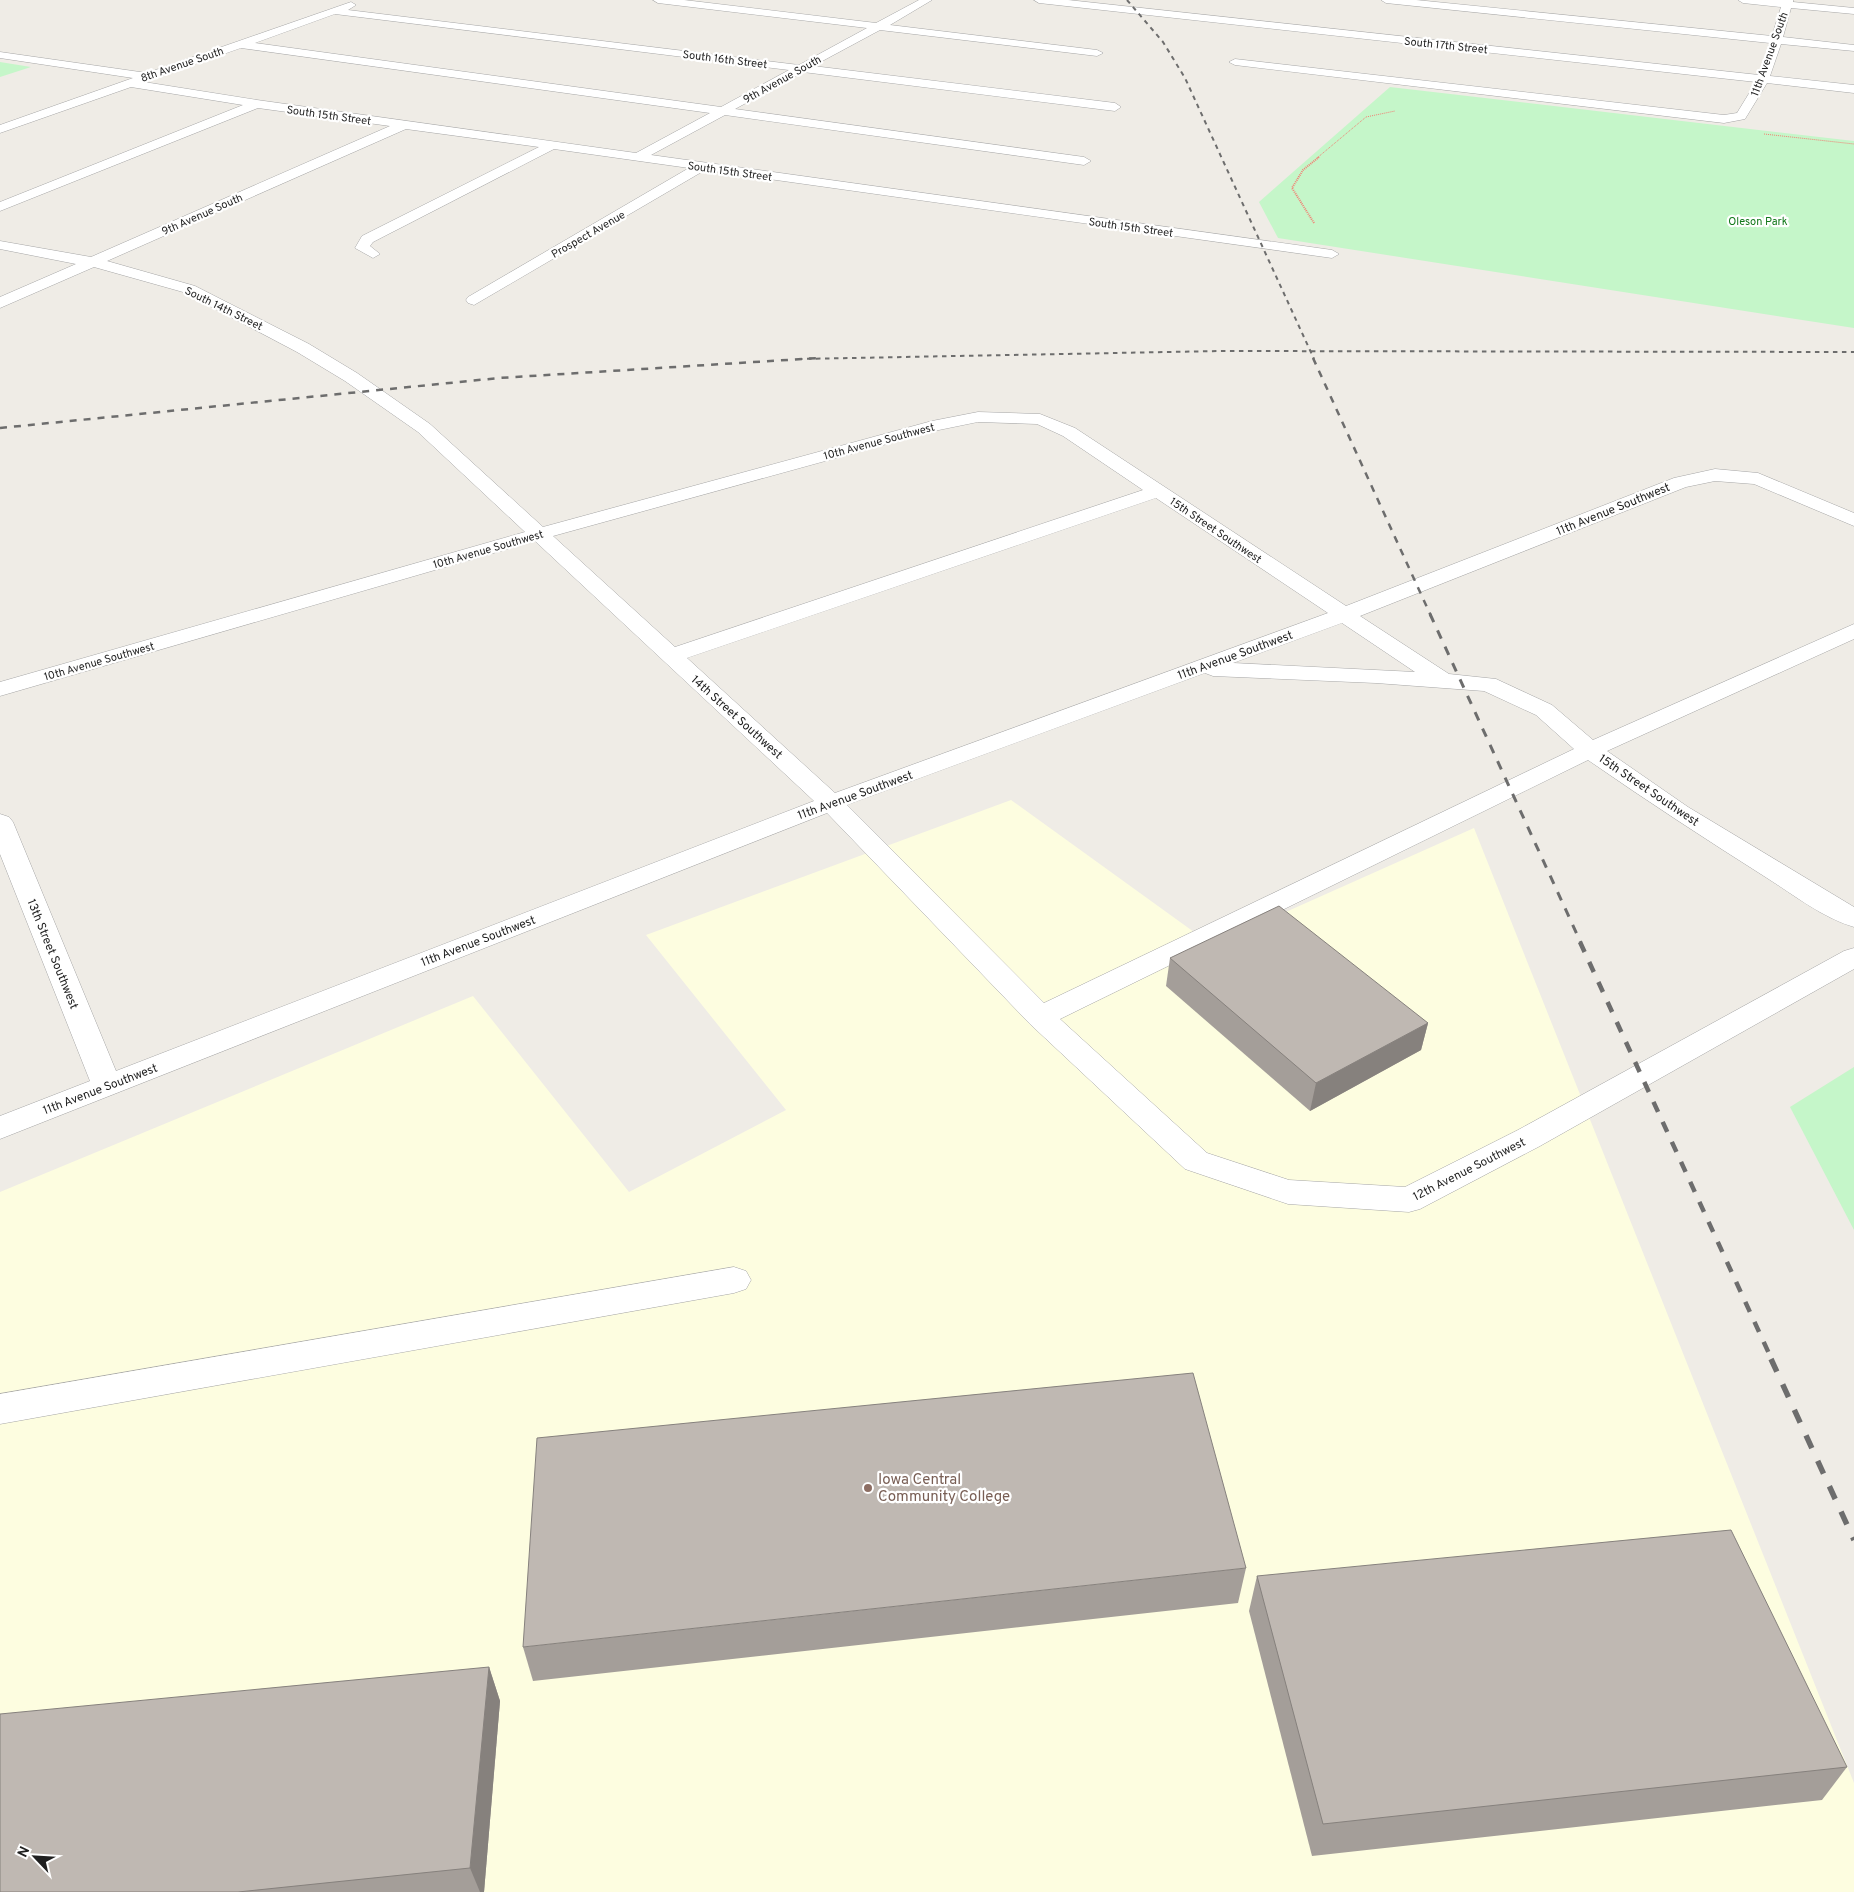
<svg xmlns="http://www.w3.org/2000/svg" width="1854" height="1892" viewBox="0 0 1854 1892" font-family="Overpass,sans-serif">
	<rect width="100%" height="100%" fill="#efece6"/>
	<path fill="#fdfde0" d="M 1011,800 L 1212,945 L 1474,828 L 1854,1783 L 1854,1892 L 0,1892 L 0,1192 L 473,996 L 629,1192 L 786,1110 L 646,935 Z"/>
	<g fill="#c5f6c9">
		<path d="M 0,62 L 31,67 L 0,77 Z"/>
		<path d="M 1390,87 L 1854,141 L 1854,328 L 1278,238 L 1259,202 Z"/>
		<path d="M 1854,1067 L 1854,1230 L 1790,1107 Z"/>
	</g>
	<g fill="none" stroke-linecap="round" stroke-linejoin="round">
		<defs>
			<g id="minor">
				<path d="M 653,0 L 684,0 L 876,23 L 919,0 L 932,0 L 890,25 L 1097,50 L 1103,53 L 1097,56 L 880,30 L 813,66 L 1115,103 L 1121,107 L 1115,111 L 803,72 L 735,109 L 1084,157 L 1091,161 L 1084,165 L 725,115 L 651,155 L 1332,250 L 1339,254 L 1332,258 L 705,170 L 474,305 L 468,303 L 466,300 L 468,297 L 689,168 L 554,149 L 373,242 L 370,246 L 380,254 L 373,258 L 355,248 L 362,236 L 539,147 L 406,129 L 107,261 L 195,286 L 309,344 L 357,373 L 430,424 L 543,527 L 932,421 L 978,412 L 1040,414 L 1075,428 L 1346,606 L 1674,478 L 1715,469 L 1758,473 L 1854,513 L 1854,526 L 1754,484 L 1715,481 L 1686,487 L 1360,616 L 1449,674 L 1496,679 L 1552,705 L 1593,740 L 1854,624 L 1854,639 L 1607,751 L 1688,807 L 1854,907 L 1854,927 C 1823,918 1794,895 1767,878 C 1707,840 1647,801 1588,760 L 1060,1019 L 1207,1153 L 1289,1180 L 1405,1187 L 1518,1130 L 1844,951 L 1854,948 L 1854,969 L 1540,1146 L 1420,1209 L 1409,1212 L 1288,1204 L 1185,1169 L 1030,1024 L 827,813 L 0,1139 L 0,1116 L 90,1081 L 0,854 L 0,814 L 9,817 L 13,822 L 116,1071 L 814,801 L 535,541 L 0,696 L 0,682 L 525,532 L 418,432 L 345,381 L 297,352 L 183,292 L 94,267 L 0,308 L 0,297 L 76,264 L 0,249 L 0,241 L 91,257 L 390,126 L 258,108 L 0,211 L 0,202 L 243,105 L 131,87 L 0,133 L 0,125 L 133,78 L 0,58 L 0,52 L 147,73 L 351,2 L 356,5 L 348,10 L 799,65 L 867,28 L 658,3 ZM 335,14 L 789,70 L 721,107 L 255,43 ZM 241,48 L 710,113 L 636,153 L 257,100 L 144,82 ZM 978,422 L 1037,424 L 1063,436 L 1143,490 L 675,647 L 553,536 L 934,431 ZM 1156,498 L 1328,613 L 835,793 L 687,658 ZM 1342,623 L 1415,672 L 1233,663 ZM 1205,673 L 1213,676 L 1376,683 L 1484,691 L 1536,715 L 1574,749 L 1044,1003 L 847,805 Z"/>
				<path d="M 1034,0 L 1068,0 L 1759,75 L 1770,43 L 1386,3 L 1381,0 L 1416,0 L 1772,36 L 1781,7 L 1743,3 L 1738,0 L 1793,0 L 1793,2 L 1854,8 L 1854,14 L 1791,8 L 1783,37 L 1854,45 L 1854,51 L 1781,44 L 1770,76 L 1854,85 L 1854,93 L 1767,83 L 1745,119 L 1724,123 L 1235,65 L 1229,62 L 1235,59 L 1724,115 L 1737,113 L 1756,82 L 1039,3 Z"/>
				<path d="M 734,1267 L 746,1271 L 751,1280 L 746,1289 L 734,1293 L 0,1424 L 0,1394 Z"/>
			</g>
		</defs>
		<use href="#minor" stroke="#a6a6a6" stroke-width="1"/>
		<g stroke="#f28074" stroke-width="1" stroke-dasharray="1 1" stroke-linecap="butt">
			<path d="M 1764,134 L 1854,144"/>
			<path d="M 1317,158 L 1366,117 L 1395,111"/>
		</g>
		<path stroke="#f28074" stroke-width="2" stroke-dasharray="1 1" stroke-linecap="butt" d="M 1314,223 L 1292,188 L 1303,170 L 1319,157"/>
		<use href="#minor" fill="#fff" fill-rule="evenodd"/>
		<g stroke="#6d6d6d" stroke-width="2" stroke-dasharray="4.5 4.5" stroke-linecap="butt">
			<path d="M 1127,0 L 1163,42 L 1185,78 L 1314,359"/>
			<path d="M 798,359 L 1221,351 L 1854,352"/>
		</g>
		<g stroke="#6d6d6d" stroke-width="2.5" stroke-dasharray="7 7" stroke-linecap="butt">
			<path d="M 1313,358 L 1431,616"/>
			<path d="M 0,428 L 499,378 L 818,358"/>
		</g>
		<path stroke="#6d6d6d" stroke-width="3" stroke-dasharray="9 9" stroke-linecap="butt" d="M 1430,614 L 1581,943"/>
		<path stroke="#6d6d6d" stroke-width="4.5" stroke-dasharray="11 11" stroke-linecap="butt" d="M 1580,942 L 1772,1360"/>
		<path stroke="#6d6d6d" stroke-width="5.5" stroke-dasharray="14 14" stroke-linecap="butt" d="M 1771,1359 L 1854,1540"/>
	</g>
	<g fill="#a49e99">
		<path d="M 1170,958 L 1428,1023 L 1421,1050 L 1310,1111 L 1166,986 Z"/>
		<path d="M 1246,1568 L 1238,1603 L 533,1681 L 523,1647 Z"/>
		<path d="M 1257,1576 L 1847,1767 L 1822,1800 L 1312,1856 L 1249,1611 Z"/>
		<path d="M 489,1667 L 500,1701 L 484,1892 L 0,1892 Z"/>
	</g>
	<g fill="#86817d">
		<path d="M 1428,1023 L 1421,1050 L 1310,1111 L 1316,1083 Z"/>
		<path d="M 489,1667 L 500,1701 L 484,1892 L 480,1892 L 470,1868 Z"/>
	</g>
	<g fill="#bfb8b2" stroke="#86817d">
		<path d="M 1279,906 L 1428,1023 L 1316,1083 L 1170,958 Z"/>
		<path d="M 1193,1373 L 1246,1568 L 523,1647 L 537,1438 Z"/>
		<path d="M 1731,1530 L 1847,1767 L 1323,1824 L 1257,1576 Z"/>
		<path d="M 489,1667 L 470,1868 L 238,1892 L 0,1892 L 0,1714 Z"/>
	</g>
	<circle fill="#8d6e63" stroke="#fff" stroke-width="2" cx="868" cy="1488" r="5"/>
	<g text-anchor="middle" stroke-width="4.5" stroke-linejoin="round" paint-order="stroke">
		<g font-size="11" fill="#1f1f1f" stroke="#fff">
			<text transform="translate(1446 45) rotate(6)" y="4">South 17th Street</text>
			<text transform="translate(1769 54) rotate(-70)" y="4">11th Avenue South</text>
			<text transform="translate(725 59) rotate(7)" y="4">South 16th Street</text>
			<text transform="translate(182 64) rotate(-19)" y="4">8th Avenue South</text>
			<text transform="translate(782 79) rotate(-29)" y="4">9th Avenue South</text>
			<text transform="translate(329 115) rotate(8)" y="4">South 15th Street</text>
			<text transform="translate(730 171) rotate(8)" y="4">South 15th Street</text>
			<text transform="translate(202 214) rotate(-24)" y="4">9th Avenue South</text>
			<text transform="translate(1131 227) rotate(8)" y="4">South 15th Street</text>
			<text transform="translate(588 234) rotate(-30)" y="4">Prospect Avenue</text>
			<text transform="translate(224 308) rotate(26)" y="4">South 14th Street</text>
			<text transform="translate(879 441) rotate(-15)" y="4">10th Avenue Southwest</text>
			<text transform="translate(1216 530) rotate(34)" y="4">15th Street Southwest</text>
			<text transform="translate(488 549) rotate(-16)" y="4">10th Avenue Southwest</text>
			<text transform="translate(99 661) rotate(-16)" y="4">10th Avenue Southwest</text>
		</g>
		<g font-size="11" fill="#12781a" stroke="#fff">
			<text x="1758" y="225">Oleson Park</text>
		</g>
		<g font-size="12" fill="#1f1f1f" stroke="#fff">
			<text transform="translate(1613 509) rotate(-22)" y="4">11th Avenue Southwest</text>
			<text transform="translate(1235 655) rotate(-20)" y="4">11th Avenue Southwest</text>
			<text transform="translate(737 717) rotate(42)" y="4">14th Street Southwest</text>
			<text transform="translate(1649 790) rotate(34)" y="4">15th Street Southwest</text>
			<text transform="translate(855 795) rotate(-20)" y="4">11th Avenue Southwest</text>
			<text transform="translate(478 941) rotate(-21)" y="4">11th Avenue Southwest</text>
			<text transform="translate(53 954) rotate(68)" y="4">13th Street Southwest</text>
			<text transform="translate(100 1089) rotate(-21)" y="4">11th Avenue Southwest</text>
			<text transform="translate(1469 1169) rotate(-27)" y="4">12th Avenue Southwest</text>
		</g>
		<g font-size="15" fill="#785e54" stroke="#fff" text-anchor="start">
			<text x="878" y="1484">Iowa Central<tspan x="878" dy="17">Community College</tspan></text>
		</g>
	</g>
	<g transform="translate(35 1857) rotate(295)" stroke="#ffffff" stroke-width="4" paint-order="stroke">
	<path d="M0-4L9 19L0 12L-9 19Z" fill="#1f1f1f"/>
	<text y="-8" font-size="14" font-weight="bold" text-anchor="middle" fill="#1f1f1f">N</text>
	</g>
</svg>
